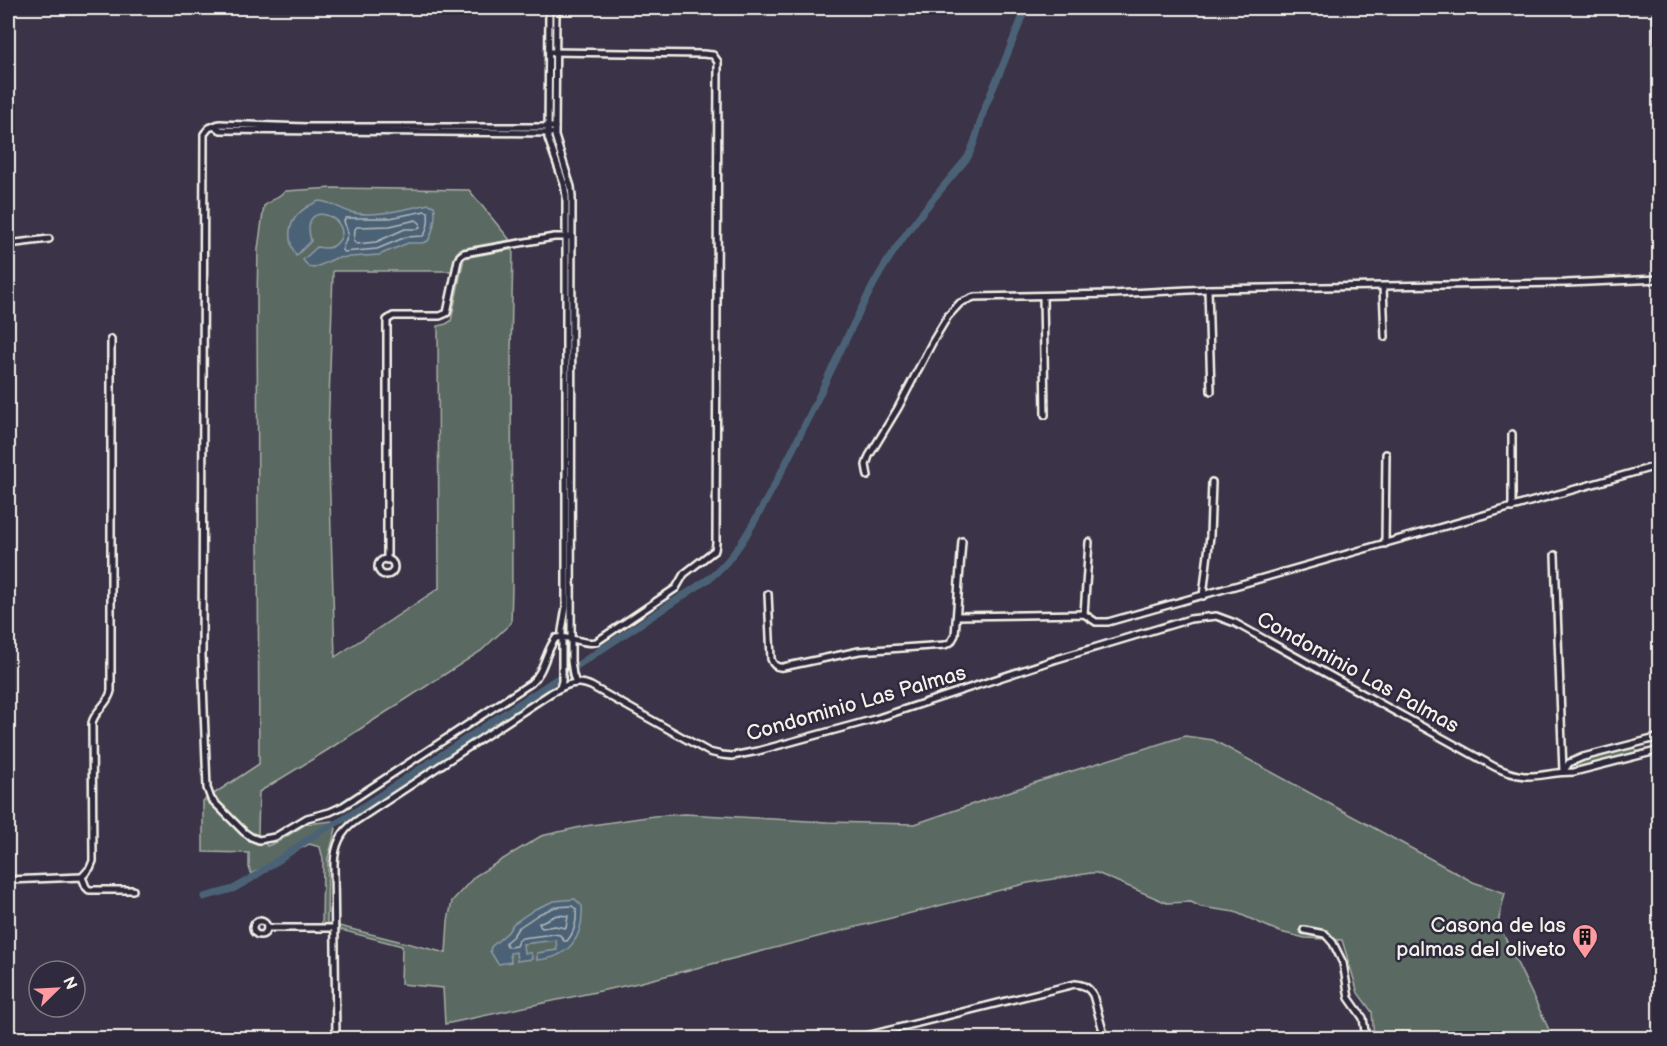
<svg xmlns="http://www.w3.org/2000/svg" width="1667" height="1046" viewBox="0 0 1667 1046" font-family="'Balsamiq Sans',sans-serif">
	<rect width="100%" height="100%" fill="#3b3347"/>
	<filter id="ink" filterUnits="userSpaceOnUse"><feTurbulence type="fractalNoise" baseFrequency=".0167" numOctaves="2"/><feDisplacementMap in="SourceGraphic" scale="12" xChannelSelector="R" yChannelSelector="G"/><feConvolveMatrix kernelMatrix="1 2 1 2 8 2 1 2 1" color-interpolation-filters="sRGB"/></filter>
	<g filter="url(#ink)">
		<g fill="#5a6b62" stroke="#a7aea5" stroke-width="1.5">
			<path d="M 333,188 L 469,190 L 510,240 L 460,249 L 456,254 L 452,271 L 333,271 L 328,436 L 335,657 L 439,588 L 438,326 L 446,324 L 451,321 L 464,258 L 513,249 L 511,353 L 512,588 L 511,623 L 481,651 L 326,751 L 259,792 L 258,834 L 267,846 L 279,841 L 306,824 L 332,821 L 336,829 L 328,858 L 327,923 L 446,953 L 448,921 L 452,901 L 475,876 L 541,836 L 585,826 L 654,816 L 685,814 L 827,822 L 915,824 L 1040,781 L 1185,736 L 1213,740 L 1473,882 L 1505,893 L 1498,923 L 1553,1038 L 1374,1038 L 1372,1012 L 1358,993 L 1342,940 L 1305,938 L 1280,932 L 1235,912 L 1201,907 L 1191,902 L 1167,903 L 1097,873 L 1091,873 L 1028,883 L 638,983 L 445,1024 L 443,988 L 401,984 L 402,946 L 322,925 L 323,859 L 320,847 L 309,844 L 251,874 L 249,867 L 249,853 L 203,852 L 203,801 L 259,764 L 257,299 L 258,249 L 264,206 L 286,191 Z"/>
			<path d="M 1631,746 L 1636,749 L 1635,753 L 1632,754 L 1580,768 L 1575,765 L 1579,761 Z"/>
		</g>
		<g fill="#4c6276" stroke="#8f9ba4" stroke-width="1.5">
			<path d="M 319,201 C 331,202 338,208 350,212 C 372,218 406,209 429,204 L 434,206 C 437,214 433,233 428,241 L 422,243 L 408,243 L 379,255 L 336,258 L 314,268 L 309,267 L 303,260 L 317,247 C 325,249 333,249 338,242 C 357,220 298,193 311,241 L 296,256 C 282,230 292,212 319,201 Z"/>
			<path d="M 575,899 L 582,906 C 584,937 569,958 537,960 L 537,953 L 557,950 L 556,940 L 523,944 L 524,953 L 531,953 L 532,959 L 517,961 L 516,952 L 510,953 L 511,962 L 498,964 L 490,951 L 491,947 L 508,932 L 513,924 L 535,909 L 554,901 Z"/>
		</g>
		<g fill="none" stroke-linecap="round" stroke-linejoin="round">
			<g stroke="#b1b8ba" stroke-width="1.5">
				<path d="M 425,211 L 428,212 C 429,219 428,231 423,236 L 406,237 L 377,249 L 344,252 L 342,250 L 348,234 L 344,221 L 346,218 L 390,218 Z"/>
				<path d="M 416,220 L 420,223 L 420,227 L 418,229 L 405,229 L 376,242 L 357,244 L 354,242 L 355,229 L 357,227 L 390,226 Z"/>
				<path d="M 572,906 L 576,909 C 577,921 574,933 567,941 L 564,941 L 560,935 L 554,934 L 522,938 L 518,941 L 516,946 L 509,947 L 506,945 L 506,942 L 513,936 L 518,928 L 539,914 L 555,907 Z"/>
				<path d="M 557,915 L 568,916 L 566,928 L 555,926 L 542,928 L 540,926 L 539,923 Z"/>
			</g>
			<path stroke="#4c6276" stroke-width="7" d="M 204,897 L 233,889 L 249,880 L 319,832 L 344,819 L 710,578 C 736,557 752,526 768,497 C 804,432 833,363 867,297 C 893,245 931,201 968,157 L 974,143 L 985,107 L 1003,65 L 1026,8"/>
			<defs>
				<g id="street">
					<path d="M 549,8 L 548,138 L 564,184 L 566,196 L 566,607 L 562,631 L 562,681 L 560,688"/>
					<path d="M 556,8 L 555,136 L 571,187 L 572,197 L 571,661 L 573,675 L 576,683"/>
					<path d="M 549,52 L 703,54 L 713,55 L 718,62 L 716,543 L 715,550 L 684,574 L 676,588 L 596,642 C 583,645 570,635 556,638 C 545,651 545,671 531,683 L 343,806 L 330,812 L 307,818 L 275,837 L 259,840 L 251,837 L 244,832 L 211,799 L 207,788 L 202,656 L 204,134 L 209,128 L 219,124 L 306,127 L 555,127"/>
					<path d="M 215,127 L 221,130 L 551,133"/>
					<path d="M 8,244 L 49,239"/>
					<path d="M 1383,287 L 1385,337"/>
					<path d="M 1208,289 L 1211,391"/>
					<path d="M 1043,296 L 1045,415"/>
					<path d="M 868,476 L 866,465 L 869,456 L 898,408 L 933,341 L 948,316 L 960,303 L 974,297 L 1112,294 L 1208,289 L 1566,283 L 1660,279"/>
					<path d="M 1512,508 L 1512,434"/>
					<path d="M 1385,544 L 1386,454"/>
					<path d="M 1555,555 L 1563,772"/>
					<circle cx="386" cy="567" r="8"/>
					<path d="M 387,560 L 387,320 L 393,316 L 440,316 L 447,313 L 458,260 L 460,256 L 464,253 L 554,237 L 569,237"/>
					<path d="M 768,594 L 771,659 C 773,665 777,668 783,667 L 859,651 L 945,645 L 951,642 L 955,635 L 962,541"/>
					<path d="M 1203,596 L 1210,536 L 1212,482"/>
					<path d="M 1084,614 L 1089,542"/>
					<path d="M 957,616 L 1084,614 L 1096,622 L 1108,622 L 1660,465"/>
					<path d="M 1563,772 L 1569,763 L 1583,757 L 1660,737"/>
					<path d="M 82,877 L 90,868 L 93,861 L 92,723 C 95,710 108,705 111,691 L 111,339"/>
					<path d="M 8,880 L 82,877 L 86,887 L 89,890 L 133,890"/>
					<circle cx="260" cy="928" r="7"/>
					<path d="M 267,928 L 334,928"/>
					<path d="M 1304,930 L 1325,934 L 1333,943 L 1343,963 L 1349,998 L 1363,1018 L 1366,1038"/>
					<path d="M 336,1038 L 334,864 C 335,846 340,832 356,821 L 551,693 C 565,685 577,679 591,686 L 709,752 L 722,755 L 732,756 L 758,751 L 875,719 L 1057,659 L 1190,619 L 1216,616 L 1235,623 L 1495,767 C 1531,784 1539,772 1574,772 L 1660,750"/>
					<path d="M 858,1038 L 1075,984 C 1084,985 1088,987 1093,995 L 1105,1038"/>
				</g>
				<path id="secondary" d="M 1658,8 L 1660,66"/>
			</defs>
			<use href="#street" stroke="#f4f1e8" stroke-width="10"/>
			<use href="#secondary" stroke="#f4f1e8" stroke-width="12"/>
			<use href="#street" stroke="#2f2a3d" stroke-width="5"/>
			<use href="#secondary" stroke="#2f2a3d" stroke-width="8"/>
		</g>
	</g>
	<defs>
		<symbol id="building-pin" viewBox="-11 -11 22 30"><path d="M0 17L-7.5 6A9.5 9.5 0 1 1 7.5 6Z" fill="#ff9aa2" stroke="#2f2a3d"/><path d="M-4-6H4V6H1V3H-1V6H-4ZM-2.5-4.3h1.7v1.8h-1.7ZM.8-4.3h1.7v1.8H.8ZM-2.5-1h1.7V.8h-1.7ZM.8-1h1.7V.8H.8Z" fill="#111"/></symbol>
	</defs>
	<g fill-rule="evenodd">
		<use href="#building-pin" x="1570" y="922" width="30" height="40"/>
	</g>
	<g text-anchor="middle" stroke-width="5" stroke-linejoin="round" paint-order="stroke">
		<g font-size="21" fill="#f4f1e8" stroke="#2f2a3d">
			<text transform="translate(1358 672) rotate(29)" y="7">Condominio Las Palmas</text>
			<text transform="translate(856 703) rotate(-16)" y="7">Condominio Las Palmas</text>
		</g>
		<g font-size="21" fill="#f4f1e8" stroke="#2f2a3d" text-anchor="end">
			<text x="1566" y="932">Casona de las<tspan x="1566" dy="24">palmas del oliveto</tspan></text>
		</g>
	</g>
	<rect width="1667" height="1046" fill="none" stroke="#2f2a3d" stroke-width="30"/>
	<rect x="15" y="15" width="1637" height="1016" fill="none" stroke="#f4f1e8" stroke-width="2" filter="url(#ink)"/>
	<g transform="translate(57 989) rotate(66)"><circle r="28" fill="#2f2a3d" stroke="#7e7a81" stroke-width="1.5"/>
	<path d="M0-4.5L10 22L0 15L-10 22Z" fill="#ff9aa2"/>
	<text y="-9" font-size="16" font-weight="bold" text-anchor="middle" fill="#f4f1e8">N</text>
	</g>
</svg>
